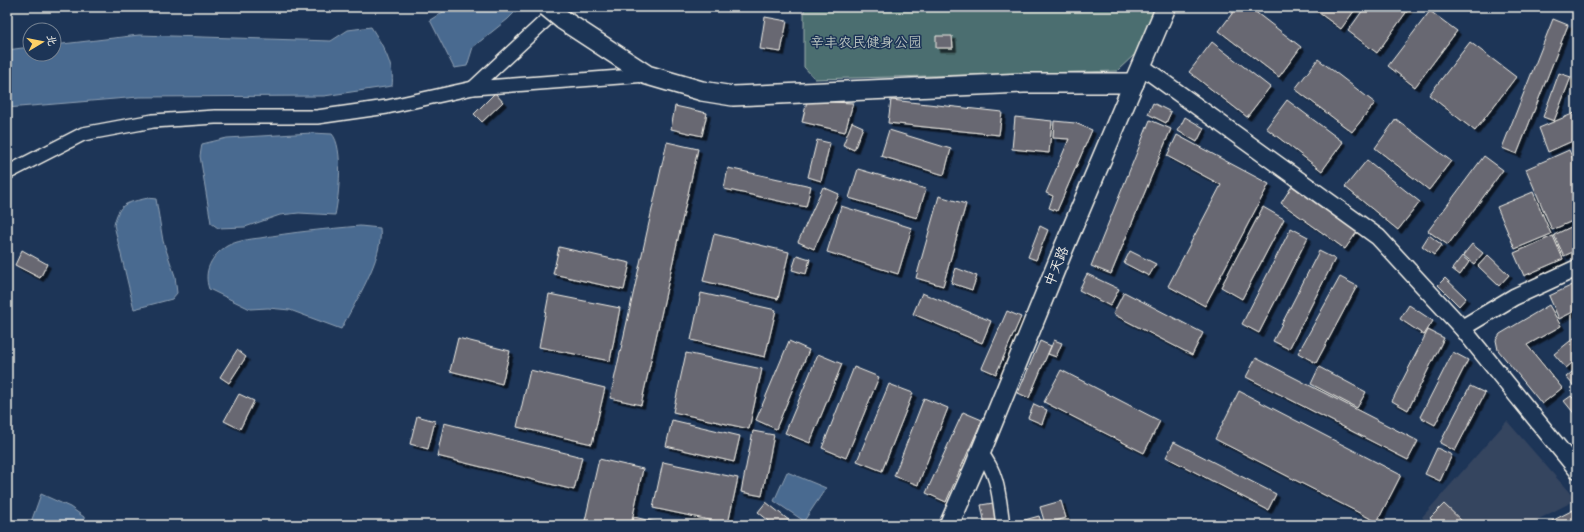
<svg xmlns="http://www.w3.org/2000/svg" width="1584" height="532" viewBox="0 0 1584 532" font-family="'Gochi Hand','LXGW WenKai TC',sans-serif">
	<defs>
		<filter id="shadow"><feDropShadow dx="3.5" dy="3.5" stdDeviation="0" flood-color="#0009"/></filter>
	</defs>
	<rect width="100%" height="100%" fill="#1d3557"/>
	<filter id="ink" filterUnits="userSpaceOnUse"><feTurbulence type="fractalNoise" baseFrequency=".025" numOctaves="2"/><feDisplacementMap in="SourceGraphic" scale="8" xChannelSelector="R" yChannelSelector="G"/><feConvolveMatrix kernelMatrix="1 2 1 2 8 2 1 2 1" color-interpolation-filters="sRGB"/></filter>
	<g filter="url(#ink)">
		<path fill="#34445f" d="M 1507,421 L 1576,500 L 1527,525 L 1430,525 L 1422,517 Z"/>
		<path fill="#4b6e70" stroke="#a0b0ac" d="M 804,7 L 1155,7 L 1135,54 L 1117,71 L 815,79 L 804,67 Z"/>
		<g fill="#4a6a90" stroke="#8ea0b3">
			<path d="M 451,7 L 520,7 L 508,19 L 473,47 L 467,66 L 454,68 L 430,20 Z"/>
			<path d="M 371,27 C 382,44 395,66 392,86 L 324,96 L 139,97 L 7,108 L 7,50 L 30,47 L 30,54 L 54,54 L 54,45 L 139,35 L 331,41 L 348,30 Z"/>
			<path d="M 312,133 L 332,134 C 344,147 339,197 335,215 L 299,213 L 280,215 L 245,227 L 218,228 L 211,223 L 200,156 L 202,144 L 227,138 Z"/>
			<path d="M 148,198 L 156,199 L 163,241 L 175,276 L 177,293 L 172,299 L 134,309 L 114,225 C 119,202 127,203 148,198 Z"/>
			<path d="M 360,226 L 380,228 C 384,258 355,302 341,329 L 290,310 L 268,308 L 250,309 L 209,289 C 203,271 211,256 227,246 C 236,241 250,239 260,238 C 293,232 326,229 360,226 Z"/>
			<path d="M 787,472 L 826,488 L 804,521 L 774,501 Z"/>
			<path d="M 41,494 L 70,507 L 84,517 L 85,525 L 30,525 Z"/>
		</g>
		<g fill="#686772" stroke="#f4f1e8" filter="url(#shadow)">
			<path d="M 1237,7 L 1249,7 L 1301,47 L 1279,77 L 1219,31 Z"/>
			<path d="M 1311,7 L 1357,7 L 1341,29 Z"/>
			<path d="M 1365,7 L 1410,7 L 1377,53 L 1348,31 Z"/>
			<path d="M 1430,11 L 1457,31 L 1415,87 L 1388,66 Z"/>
			<path d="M 765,17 L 787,21 L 781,52 L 760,49 Z"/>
			<path d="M 1553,19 L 1568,25 L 1517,154 L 1502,148 Z"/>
			<path d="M 936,36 L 952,36 L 953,48 L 936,48 Z"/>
			<path d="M 1212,42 L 1270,87 L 1247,117 L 1189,72 Z"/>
			<path d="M 1470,42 L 1516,77 L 1475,131 L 1429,95 Z"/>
			<path d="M 1318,59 L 1375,103 L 1352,132 L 1295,89 Z"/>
			<path d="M 1559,73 L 1571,77 L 1554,121 L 1543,117 Z"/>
			<path d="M 495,93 L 503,102 L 482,122 L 474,114 Z"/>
			<path d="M 891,100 L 1002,112 L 999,135 L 888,123 Z"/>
			<path d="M 1287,100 L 1343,142 L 1322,171 L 1266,128 Z"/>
			<path d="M 807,101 L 853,103 L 845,132 L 802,122 Z"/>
			<path d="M 1153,103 L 1171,112 L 1166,123 L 1148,114 Z"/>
			<path d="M 675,106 L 707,113 L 702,136 L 671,129 Z"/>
			<path d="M 1577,112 L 1577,139 L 1548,152 L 1539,128 Z"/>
			<path d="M 1015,117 L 1052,121 L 1049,153 L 1012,149 Z"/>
			<path d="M 1185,117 L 1204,128 L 1197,142 L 1178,131 Z"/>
			<path d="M 1396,119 L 1451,161 L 1429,190 L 1375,148 Z"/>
			<path d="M 1150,120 L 1171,129 L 1111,274 L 1091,266 Z"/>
			<path d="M 1054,121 L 1075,123 L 1092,130 L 1057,211 L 1049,208 L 1053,196 L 1046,193 L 1069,139 L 1053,138 Z"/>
			<path d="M 852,122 L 863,127 L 854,150 L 843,145 Z"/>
			<path d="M 889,130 L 951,149 L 944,175 L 881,156 Z"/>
			<path d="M 1177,135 L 1269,184 L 1205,306 L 1168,286 L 1221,185 L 1167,156 Z"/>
			<path d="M 817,140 L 830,143 L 821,181 L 808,177 Z"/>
			<path d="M 667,142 L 698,149 L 641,405 L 610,398 Z"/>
			<path d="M 1569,150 L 1577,168 L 1577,219 L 1552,230 L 1526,169 Z"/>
			<path d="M 1484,156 L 1503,170 L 1448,245 L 1428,231 Z"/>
			<path d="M 1367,160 L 1420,202 L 1398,230 L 1345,187 Z"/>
			<path d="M 728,168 L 811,186 L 806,207 L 724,189 Z"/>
			<path d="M 858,169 L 926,189 L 917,218 L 849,198 Z"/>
			<path d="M 1292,186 L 1357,232 L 1345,249 L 1281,203 Z"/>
			<path d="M 823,187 L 839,194 L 814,249 L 798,242 Z"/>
			<path d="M 1533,192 L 1551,234 L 1515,249 L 1497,207 Z"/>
			<path d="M 939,196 L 966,204 L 943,286 L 916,278 Z"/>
			<path d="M 841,206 L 912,228 L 898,274 L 827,252 Z"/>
			<path d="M 1263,207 L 1284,219 L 1242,299 L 1221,287 Z"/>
			<path d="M 1577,224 L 1577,250 L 1564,256 L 1554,235 Z"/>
			<path d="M 1040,226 L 1048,230 L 1036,260 L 1028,257 Z"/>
			<path d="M 1291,228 L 1308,237 L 1259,333 L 1242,324 Z"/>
			<path d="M 714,234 L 789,252 L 778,299 L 703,281 Z"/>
			<path d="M 1429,235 L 1442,245 L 1434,255 L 1422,246 Z"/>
			<path d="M 1553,236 L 1563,259 L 1524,276 L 1514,253 Z"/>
			<path d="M 1472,244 L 1483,253 L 1474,264 L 1463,255 Z"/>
			<path d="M 559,247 L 630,263 L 624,290 L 553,274 Z"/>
			<path d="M 22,250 L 47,264 L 40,278 L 15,265 Z"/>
			<path d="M 1130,251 L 1156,264 L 1149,276 L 1124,263 Z"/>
			<path d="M 1319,251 L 1335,259 L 1289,349 L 1273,341 Z"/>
			<path d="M 797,255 L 810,259 L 806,274 L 792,270 Z"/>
			<path d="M 1488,255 L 1509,275 L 1499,286 L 1478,266 Z"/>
			<path d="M 1462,256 L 1469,262 L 1460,275 L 1452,269 Z"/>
			<path d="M 956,268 L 977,276 L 972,290 L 951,283 Z"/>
			<path d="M 1087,274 L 1119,289 L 1110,306 L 1079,290 Z"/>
			<path d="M 1340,277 L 1357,286 L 1316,363 L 1298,353 Z"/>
			<path d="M 1445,278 L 1466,298 L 1459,306 L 1438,285 Z"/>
			<path d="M 1577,283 L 1577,310 L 1559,319 L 1549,296 Z"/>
			<path d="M 1124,292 L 1203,333 L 1192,355 L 1113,314 Z"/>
			<path d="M 701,293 L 776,310 L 765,357 L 691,340 Z"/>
			<path d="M 922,293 L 991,321 L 982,343 L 913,314 Z"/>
			<path d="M 549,294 L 620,308 L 610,361 L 539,347 Z"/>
			<path d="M 1409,305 L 1433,321 L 1424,335 L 1400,319 Z"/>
			<path d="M 1549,305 L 1561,326 L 1527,345 L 1562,388 L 1542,404 L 1498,350 L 1496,340 L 1500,334 Z"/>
			<path d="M 1007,311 L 1021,317 L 996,374 L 982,368 Z"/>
			<path d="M 1428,330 L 1444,338 L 1408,410 L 1392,401 Z"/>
			<path d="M 1575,337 L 1577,340 L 1577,359 L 1566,368 L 1554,354 Z"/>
			<path d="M 458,338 L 510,351 L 502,384 L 450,371 Z"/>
			<path d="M 1054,340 L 1062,343 L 1056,357 L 1048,354 Z"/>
			<path d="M 789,341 L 809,350 L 776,429 L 756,420 Z"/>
			<path d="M 1040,341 L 1051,346 L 1029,398 L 1018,393 Z"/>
			<path d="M 237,350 L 246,357 L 229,383 L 220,377 Z"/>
			<path d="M 1453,352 L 1468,360 L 1435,425 L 1420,417 Z"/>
			<path d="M 686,353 L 762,369 L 749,429 L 673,412 Z"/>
			<path d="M 818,354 L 842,364 L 810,443 L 785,433 Z"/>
			<path d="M 1256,358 L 1418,441 L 1408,460 L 1246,377 Z"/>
			<path d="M 854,367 L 879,377 L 846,458 L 822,448 Z"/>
			<path d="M 1319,367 L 1366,392 L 1357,408 L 1311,384 Z"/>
			<path d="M 1577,368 L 1577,385 L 1575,387 L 1566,377 Z"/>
			<path d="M 530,370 L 605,388 L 592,444 L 517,427 Z"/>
			<path d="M 1061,370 L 1160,421 L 1144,453 L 1044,402 Z"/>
			<path d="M 889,384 L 913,393 L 882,471 L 857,461 Z"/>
			<path d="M 1470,386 L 1485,393 L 1455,451 L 1440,443 Z"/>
			<path d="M 1239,391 L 1401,475 L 1377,522 L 1215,439 Z"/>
			<path d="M 239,394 L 254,401 L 240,429 L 224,421 Z"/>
			<path d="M 1571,396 L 1577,402 L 1577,417 L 1564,401 Z"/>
			<path d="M 924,398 L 948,408 L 918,485 L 894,476 Z"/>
			<path d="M 1034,404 L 1047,410 L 1042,424 L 1028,418 Z"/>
			<path d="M 963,412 L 982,420 L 946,502 L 926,493 Z"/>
			<path d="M 417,416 L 435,421 L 428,449 L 410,444 Z"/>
			<path d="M 672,420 L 740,436 L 734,462 L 666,446 Z"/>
			<path d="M 444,423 L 582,457 L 574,490 L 437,456 Z"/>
			<path d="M 753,431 L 774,435 L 762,496 L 741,492 Z"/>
			<path d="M 1174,442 L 1276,494 L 1268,510 L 1166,457 Z"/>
			<path d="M 1437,448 L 1452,455 L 1440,481 L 1425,474 Z"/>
			<path d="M 599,459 L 643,469 L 631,525 L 584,525 Z"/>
			<path d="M 663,462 L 738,478 L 728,524 L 653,508 Z"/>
			<path d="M 1061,501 L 1066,518 L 1045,524 L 1040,507 Z"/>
			<path d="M 766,502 L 795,525 L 774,525 L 758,512 Z"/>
			<path d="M 993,503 L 998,525 L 985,525 L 981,505 Z"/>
			<path d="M 1444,504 L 1464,523 L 1463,525 L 1437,525 L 1430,518 Z"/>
			<path d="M 1577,508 L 1577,525 L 1546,525 L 1546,524 Z"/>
			<path d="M 1039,516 L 1042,524 L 1014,525 L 1014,523 Z"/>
			<path d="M 634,517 L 668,525 L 632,525 Z"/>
		</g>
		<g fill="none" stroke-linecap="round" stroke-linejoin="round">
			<defs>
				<g id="minor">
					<path d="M 473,88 L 560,7"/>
					<path d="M 7,173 L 83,134 L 153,121 L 215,117 L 317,117 L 387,107 L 473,88 L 647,75"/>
					<path d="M 981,453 C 999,474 999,499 1003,525"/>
				</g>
				<g id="tertiary">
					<path d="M 1141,66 L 1378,237 L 1462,328 L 1577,470"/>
					<path d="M 1462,328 L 1514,297 L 1577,268"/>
				</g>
				<g id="secondary">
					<path d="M 563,20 L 647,75 L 702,91 L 733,96 L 1024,83 L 1134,83"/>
					<path d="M 949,525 L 975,466 L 1063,250 L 1166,7"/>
				</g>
			</defs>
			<use href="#minor" stroke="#f4f1e8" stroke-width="16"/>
			<use href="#tertiary" stroke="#f4f1e8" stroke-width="19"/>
			<use href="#secondary" stroke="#f4f1e8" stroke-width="22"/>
			<use href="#minor" stroke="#1d3557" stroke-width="13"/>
			<use href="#tertiary" stroke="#1d3557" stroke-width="16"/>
			<use href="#secondary" stroke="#1d3557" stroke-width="19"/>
			<defs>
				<path id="secondary-bridge" d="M 547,7 L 563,20"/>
			</defs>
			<use href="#secondary-bridge" stroke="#f4f1e8" stroke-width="22" stroke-linecap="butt"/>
			<use href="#secondary-bridge" stroke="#1d3557" stroke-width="19"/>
		</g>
	</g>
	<g text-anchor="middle" stroke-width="3" stroke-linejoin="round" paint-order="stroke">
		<g font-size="14" fill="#b9c3be" stroke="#1d3557">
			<text x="866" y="47">辛丰农民健身公园</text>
		</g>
		<g font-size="14" fill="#f4f1e8" stroke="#1d3557">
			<text transform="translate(1056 266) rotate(-68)" y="5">中天路</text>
		</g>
	</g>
	<rect width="1584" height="532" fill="none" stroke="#1d3557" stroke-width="24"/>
	<rect x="12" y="12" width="1560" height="508" fill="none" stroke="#f4f1e8" stroke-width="1.5" filter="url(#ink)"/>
	<g transform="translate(42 42) rotate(80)"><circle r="19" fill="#1d3557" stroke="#738091"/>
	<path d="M0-3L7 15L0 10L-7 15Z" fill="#ffd166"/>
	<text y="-6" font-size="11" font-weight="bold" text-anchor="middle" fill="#f4f1e8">北</text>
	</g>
</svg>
